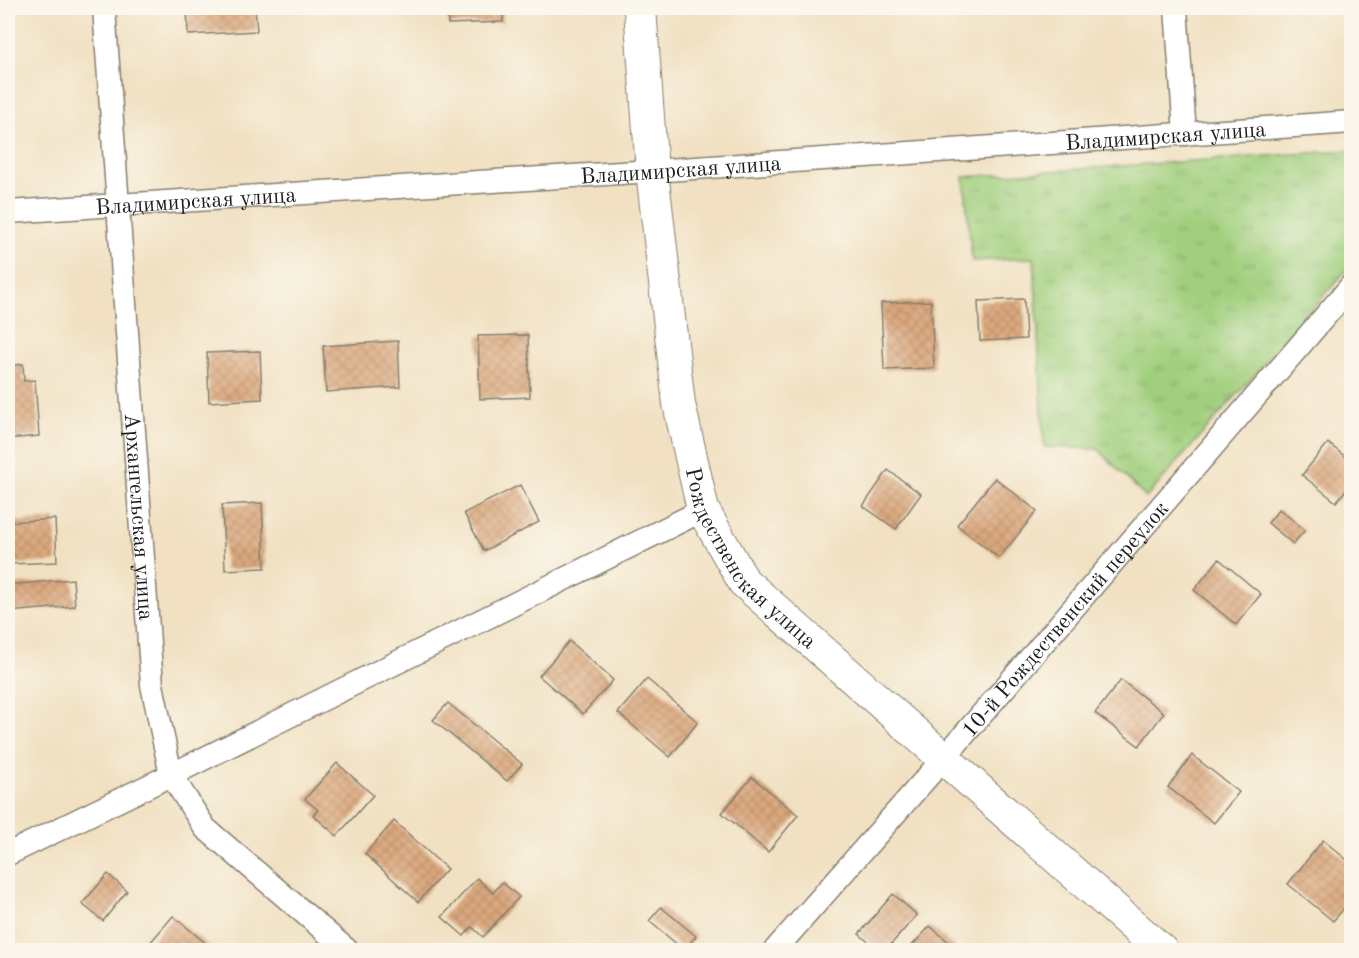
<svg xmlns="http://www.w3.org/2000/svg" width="1359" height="958" viewBox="0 0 1359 958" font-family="'Old Standard TT',serif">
	<defs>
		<pattern id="grass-tufts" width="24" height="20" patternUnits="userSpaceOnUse" patternTransform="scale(1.5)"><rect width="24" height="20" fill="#a0cf7d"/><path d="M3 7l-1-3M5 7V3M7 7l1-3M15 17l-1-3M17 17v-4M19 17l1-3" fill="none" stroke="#89b16b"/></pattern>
		<pattern id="building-cross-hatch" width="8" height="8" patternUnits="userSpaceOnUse" patternTransform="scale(1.5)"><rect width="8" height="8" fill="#dba87d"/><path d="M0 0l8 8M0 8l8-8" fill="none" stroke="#bb906b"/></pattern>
	</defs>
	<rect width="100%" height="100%" fill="#fbf7ec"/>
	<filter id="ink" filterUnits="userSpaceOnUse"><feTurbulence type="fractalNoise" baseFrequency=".0167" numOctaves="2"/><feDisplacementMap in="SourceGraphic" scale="12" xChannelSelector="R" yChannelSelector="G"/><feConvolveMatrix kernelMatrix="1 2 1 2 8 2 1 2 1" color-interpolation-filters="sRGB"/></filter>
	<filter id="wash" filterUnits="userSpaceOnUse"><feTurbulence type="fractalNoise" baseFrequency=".008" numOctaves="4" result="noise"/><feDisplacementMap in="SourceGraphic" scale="24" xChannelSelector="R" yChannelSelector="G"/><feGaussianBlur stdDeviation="1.35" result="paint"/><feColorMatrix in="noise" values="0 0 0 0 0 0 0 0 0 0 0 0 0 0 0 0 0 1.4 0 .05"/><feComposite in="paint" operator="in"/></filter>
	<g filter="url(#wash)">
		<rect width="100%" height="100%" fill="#f1e1c2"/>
		<path fill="url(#grass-tufts)" stroke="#5e764c" stroke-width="1.5" d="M 1351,150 L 1351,265 L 1146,498 L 1098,449 L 1044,447 L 1034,258 L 972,261 L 964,177 Z"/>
		<g id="blocks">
			<g fill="url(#building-cross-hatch)">
				<path d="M 8,8 L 11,8 L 13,49 L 8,50 Z"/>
				<path d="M 187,8 L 255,8 L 257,31 L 188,35 Z"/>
				<path d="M 448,8 L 503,8 L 503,22 L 448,24 Z"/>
				<path d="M 1024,299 L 1026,339 L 980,341 L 978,301 Z"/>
				<path d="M 931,301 L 934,368 L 884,370 L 881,303 Z"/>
				<path d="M 528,335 L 530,397 L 480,399 L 478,336 Z"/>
				<path d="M 398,341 L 400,387 L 326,392 L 323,346 Z"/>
				<path d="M 260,351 L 262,399 L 209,402 L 207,353 Z"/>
				<path d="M 23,364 L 24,381 L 35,380 L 39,436 L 8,439 L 8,366 Z"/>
				<path d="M 1328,443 L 1352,462 L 1352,483 L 1336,502 L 1302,475 Z"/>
				<path d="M 888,470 L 921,494 L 896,529 L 863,506 Z"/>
				<path d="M 995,478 L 1037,511 L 999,558 L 957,525 Z"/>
				<path d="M 520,485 L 539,522 L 484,551 L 464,513 Z"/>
				<path d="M 262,503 L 265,568 L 225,570 L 222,505 Z"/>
				<path d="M 1279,509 L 1305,530 L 1293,544 L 1268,523 Z"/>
				<path d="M 55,519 L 57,562 L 11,564 L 9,522 Z"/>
				<path d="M 1219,559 L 1261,594 L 1236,625 L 1194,590 Z"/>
				<path d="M 73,579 L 75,606 L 8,612 L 8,585 Z"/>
				<path d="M 569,641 L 613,680 L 583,714 L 539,676 Z"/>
				<path d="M 647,679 L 698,722 L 670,757 L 618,713 Z"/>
				<path d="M 1121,680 L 1164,713 L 1139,746 L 1095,713 Z"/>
				<path d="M 448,703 L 522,764 L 507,781 L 433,720 Z"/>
				<path d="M 1192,755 L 1239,792 L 1214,823 L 1168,787 Z"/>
				<path d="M 337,763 L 373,795 L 337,836 L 313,815 L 318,810 L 305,799 Z"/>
				<path d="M 752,777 L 798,815 L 768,852 L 722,813 Z"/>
				<path d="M 394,821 L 447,869 L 418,902 L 365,854 Z"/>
				<path d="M 1323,840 L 1352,864 L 1352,899 L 1333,921 L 1288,884 Z"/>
				<path d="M 108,874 L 127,891 L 103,921 L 82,904 Z"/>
				<path d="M 477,878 L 493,893 L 502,882 L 519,897 L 483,937 L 472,927 L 464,936 L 442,917 Z"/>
				<path d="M 893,894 L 917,915 L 886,950 L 878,950 L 859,934 Z"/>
				<path d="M 661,907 L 696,936 L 684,950 L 649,921 Z"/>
				<path d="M 173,916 L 214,950 L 156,950 L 149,944 Z"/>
				<path d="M 930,926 L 958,950 L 908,950 Z"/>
			</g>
		</g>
	</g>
	<g filter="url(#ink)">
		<use href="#blocks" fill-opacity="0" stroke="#867e6f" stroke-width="1.5"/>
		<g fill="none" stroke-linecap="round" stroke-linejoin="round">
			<defs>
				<g id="street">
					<path id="s1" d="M 104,8 L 152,685 L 171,775 L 205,828 L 347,950"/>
					<path d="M 1176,8 L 1185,134"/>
					<path id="s2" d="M 8,212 L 652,171 L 1352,122"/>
					<path d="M 8,854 L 171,775 L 703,510"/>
					<path id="s3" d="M 775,950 L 944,758 L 1352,285"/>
				</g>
				<g id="secondary">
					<path id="s4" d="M 640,8 L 652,171 L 679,404 L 703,510 L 744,582 L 1161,950"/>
				</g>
			</defs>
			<use href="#street" stroke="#867e6f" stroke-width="25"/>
			<use href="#secondary" stroke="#867e6f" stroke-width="34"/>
			<use href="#street" stroke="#fff" stroke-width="22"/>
			<use href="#secondary" stroke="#fff" stroke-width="32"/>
		</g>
	</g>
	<g text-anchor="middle" stroke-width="5" stroke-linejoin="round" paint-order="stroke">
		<g font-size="22" fill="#1c1c1c" stroke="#fbf7ec">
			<text dy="8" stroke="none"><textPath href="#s2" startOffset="1160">Владимирская улица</textPath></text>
			<text dy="8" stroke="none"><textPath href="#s2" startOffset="674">Владимирская улица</textPath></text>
			<text dy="8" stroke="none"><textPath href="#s2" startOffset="188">Владимирская улица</textPath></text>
			<text dy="8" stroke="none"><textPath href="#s1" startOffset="510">Архангельская улица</textPath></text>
			<text dy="8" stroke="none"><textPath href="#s4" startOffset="573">Рождественская улица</textPath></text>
			<text dy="8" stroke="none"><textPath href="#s3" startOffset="440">10-й Рождественский переулок</textPath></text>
		</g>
	</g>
	<rect width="1359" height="958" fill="none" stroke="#fbf7ec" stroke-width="30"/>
</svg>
